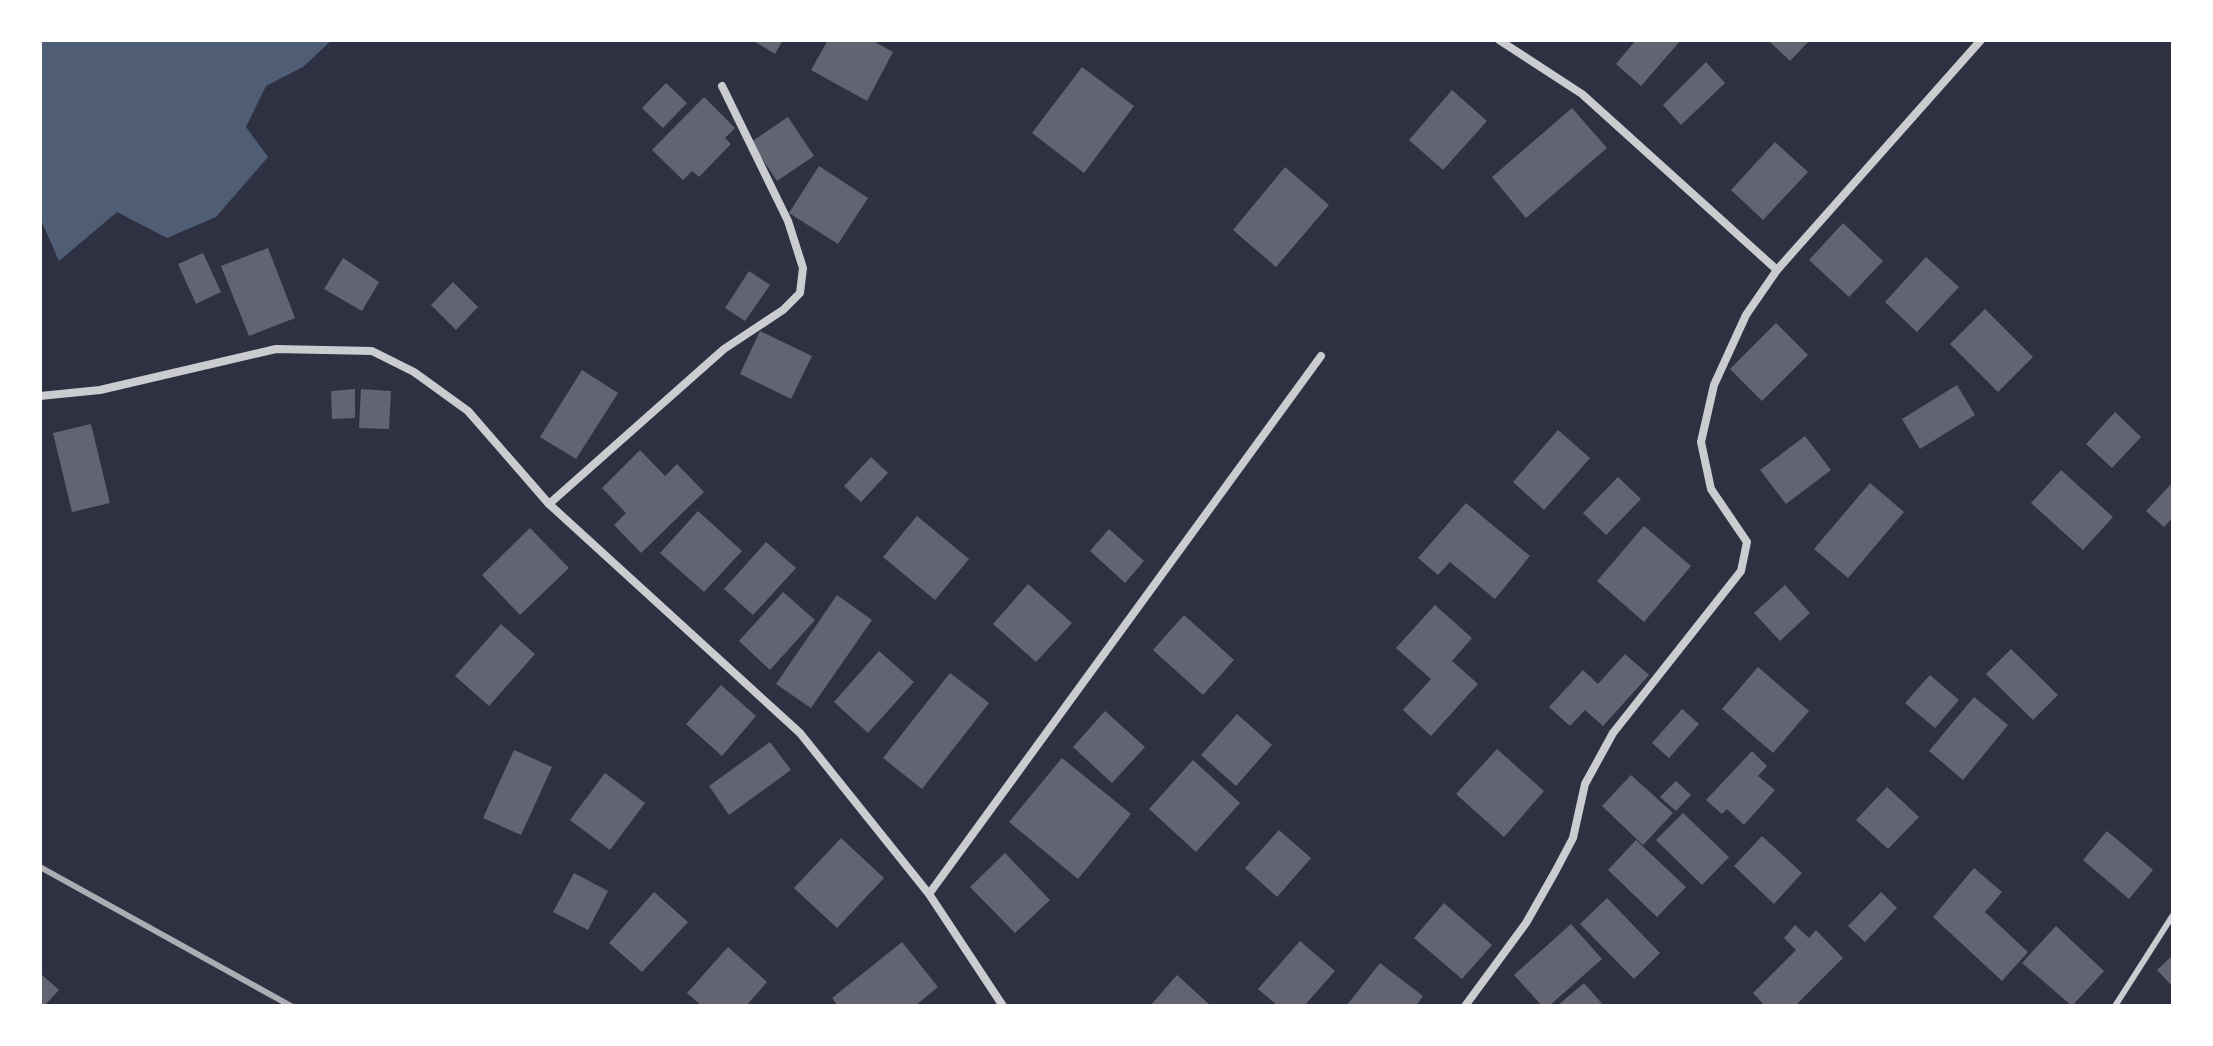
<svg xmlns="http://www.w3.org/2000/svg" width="2213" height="1046" viewBox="0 0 2213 1046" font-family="'Noto Sans',sans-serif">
	<rect width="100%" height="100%" fill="#2d3142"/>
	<path fill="#4f5d75" d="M 40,40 L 332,40 L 303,67 L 266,86 L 246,127 L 268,157 L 216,217 L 167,238 L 117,212 L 59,261 L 40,218 Z"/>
	<g fill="#626471">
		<path d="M 752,40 L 783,40 L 775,54 Z"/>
		<path d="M 828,40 L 871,40 L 893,52 L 867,101 L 811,70 Z"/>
		<path d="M 1636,40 L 1681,40 L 1641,86 L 1616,64 Z"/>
		<path d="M 1768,40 L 1810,40 L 1790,61 Z"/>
		<path d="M 1706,62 L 1725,83 L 1681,125 L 1663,105 Z"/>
		<path d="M 1082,67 L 1134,106 L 1084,173 L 1032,133 Z"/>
		<path d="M 666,83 L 687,103 L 663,128 L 642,108 Z"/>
		<path d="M 1452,90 L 1487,121 L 1443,170 L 1409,140 Z"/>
		<path d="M 704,97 L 735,128 L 725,138 L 731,144 L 699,177 L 692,171 L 683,180 L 652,150 Z"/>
		<path d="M 1572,108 L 1607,148 L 1526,218 L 1492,177 Z"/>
		<path d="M 788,117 L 814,156 L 777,181 L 751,142 Z"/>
		<path d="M 1775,142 L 1808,172 L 1763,220 L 1731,190 Z"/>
		<path d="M 819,166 L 868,198 L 838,244 L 789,213 Z"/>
		<path d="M 1285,167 L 1329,205 L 1276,267 L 1233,230 Z"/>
		<path d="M 1843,223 L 1883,261 L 1849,297 L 1809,260 Z"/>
		<path d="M 268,248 L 295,318 L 249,336 L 221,266 Z"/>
		<path d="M 203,253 L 221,292 L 196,304 L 178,264 Z"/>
		<path d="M 1926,257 L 1959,287 L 1917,332 L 1885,302 Z"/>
		<path d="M 343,258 L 379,282 L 362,311 L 324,289 Z"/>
		<path d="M 749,271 L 770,285 L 745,321 L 725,308 Z"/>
		<path d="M 453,282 L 478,307 L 456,330 L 431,305 Z"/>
		<path d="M 1985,309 L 2033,357 L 1998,392 L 1950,344 Z"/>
		<path d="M 1776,323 L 1808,355 L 1762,401 L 1730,369 Z"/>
		<path d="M 760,331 L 812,356 L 791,399 L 740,374 Z"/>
		<path d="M 582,370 L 618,393 L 576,459 L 540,437 Z"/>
		<path d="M 1957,385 L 1975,415 L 1920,449 L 1902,419 Z"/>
		<path d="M 355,389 L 355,418 L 332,419 L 331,391 Z"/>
		<path d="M 361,389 L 391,391 L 389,429 L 359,428 Z"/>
		<path d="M 2115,412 L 2141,437 L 2112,468 L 2086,444 Z"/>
		<path d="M 91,424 L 110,503 L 72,512 L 53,433 Z"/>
		<path d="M 1558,430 L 1590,458 L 1544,510 L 1513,482 Z"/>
		<path d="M 1805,436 L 1831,470 L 1786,504 L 1760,470 Z"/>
		<path d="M 640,450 L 665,476 L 677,464 L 704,492 L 641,553 L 614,525 L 626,513 L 602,488 Z"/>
		<path d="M 871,457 L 888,473 L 861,502 L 844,486 Z"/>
		<path d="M 2061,470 L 2113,517 L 2083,550 L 2031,503 Z"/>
		<path d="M 1618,477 L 1641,499 L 1606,535 L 1583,513 Z"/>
		<path d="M 2173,482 L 2173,517 L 2164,527 L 2146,511 Z"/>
		<path d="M 1870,483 L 1904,512 L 1848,578 L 1814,549 Z"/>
		<path d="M 1466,503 L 1530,556 L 1495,599 L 1450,562 L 1438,575 L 1418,558 Z"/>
		<path d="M 698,511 L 742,551 L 704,592 L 660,553 Z"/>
		<path d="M 917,516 L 969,559 L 935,600 L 883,557 Z"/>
		<path d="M 1644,526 L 1691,566 L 1644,622 L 1597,581 Z"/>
		<path d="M 530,528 L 569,568 L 520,615 L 482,575 Z"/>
		<path d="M 1109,529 L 1144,561 L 1125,583 L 1090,551 Z"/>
		<path d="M 766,542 L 796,568 L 753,615 L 724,589 Z"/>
		<path d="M 1028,584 L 1072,623 L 1036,662 L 993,624 Z"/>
		<path d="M 1785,585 L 1810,613 L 1780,641 L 1754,613 Z"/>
		<path d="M 783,592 L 815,620 L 770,670 L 739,641 Z"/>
		<path d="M 837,595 L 872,620 L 811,708 L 776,684 Z"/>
		<path d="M 1435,605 L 1472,638 L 1452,661 L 1478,684 L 1431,736 L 1403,710 L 1431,679 L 1396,648 Z"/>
		<path d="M 1184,615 L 1234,660 L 1203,695 L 1153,650 Z"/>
		<path d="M 501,624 L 535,654 L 489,706 L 455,676 Z"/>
		<path d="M 2011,649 L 2058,695 L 2033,720 L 1986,674 Z"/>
		<path d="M 879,651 L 914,682 L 868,733 L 834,702 Z"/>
		<path d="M 1625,654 L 1649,675 L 1603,726 L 1585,710 L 1570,726 L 1549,707 L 1583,670 L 1598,684 Z"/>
		<path d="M 1758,667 L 1809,711 L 1773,753 L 1722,709 Z"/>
		<path d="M 950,673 L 989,703 L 922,789 L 883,758 Z"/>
		<path d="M 1930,675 L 1959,700 L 1935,728 L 1905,703 Z"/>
		<path d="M 721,685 L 756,716 L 722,756 L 686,724 Z"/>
		<path d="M 1974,697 L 2008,725 L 1963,780 L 1929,751 Z"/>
		<path d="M 1682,709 L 1699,724 L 1669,758 L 1652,743 Z"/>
		<path d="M 1105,711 L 1145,747 L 1112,783 L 1073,747 Z"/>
		<path d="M 1237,714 L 1272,745 L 1236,786 L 1201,755 Z"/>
		<path d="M 770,742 L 791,770 L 729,815 L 709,786 Z"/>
		<path d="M 1497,749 L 1544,791 L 1504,837 L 1456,794 Z"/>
		<path d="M 514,750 L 552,767 L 521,835 L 483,818 Z"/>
		<path d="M 1752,751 L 1767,766 L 1758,776 L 1775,790 L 1744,825 L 1727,809 L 1722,814 L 1706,800 Z"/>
		<path d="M 1062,758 L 1131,814 L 1078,879 L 1009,822 Z"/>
		<path d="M 1193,760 L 1240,803 L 1196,852 L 1149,809 Z"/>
		<path d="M 605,773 L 645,803 L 610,850 L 570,820 Z"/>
		<path d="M 1631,775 L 1673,813 L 1643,845 L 1602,806 Z"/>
		<path d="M 1676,781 L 1691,795 L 1676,811 L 1660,797 Z"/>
		<path d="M 1887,787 L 1919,817 L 1888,849 L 1856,820 Z"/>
		<path d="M 1683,813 L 1729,857 L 1702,885 L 1656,840 Z"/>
		<path d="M 1279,830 L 1311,858 L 1277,897 L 1245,868 Z"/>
		<path d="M 2107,831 L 2153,870 L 2129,899 L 2083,860 Z"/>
		<path d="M 1762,836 L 1802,873 L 1774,904 L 1734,866 Z"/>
		<path d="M 841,838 L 884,878 L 837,928 L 794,888 Z"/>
		<path d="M 1636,840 L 1686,887 L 1657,917 L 1608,870 Z"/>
		<path d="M 1005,853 L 1050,900 L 1015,933 L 970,887 Z"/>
		<path d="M 1974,868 L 2002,892 L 1985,912 L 2028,952 L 2002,981 L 1933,917 Z"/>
		<path d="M 574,873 L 608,891 L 588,930 L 553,912 Z"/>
		<path d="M 654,892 L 688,922 L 642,972 L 609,943 Z"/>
		<path d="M 1881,892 L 1897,908 L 1865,942 L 1848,926 Z"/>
		<path d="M 1607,898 L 1660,953 L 1634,979 L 1580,924 Z"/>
		<path d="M 1444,903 L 1492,945 L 1462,979 L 1414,938 Z"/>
		<path d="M 1571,924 L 1602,959 L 1549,1006 L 1542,1006 L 1514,975 Z"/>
		<path d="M 1795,925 L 1809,938 L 1816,930 L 1843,958 L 1795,1006 L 1765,1006 L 1753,993 L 1796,950 L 1784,938 Z"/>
		<path d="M 2056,926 L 2104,971 L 2072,1006 L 2022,963 Z"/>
		<path d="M 1300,941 L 1335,971 L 1304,1006 L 1278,1006 L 1258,989 Z"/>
		<path d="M 902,942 L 938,987 L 915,1006 L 838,1006 L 832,998 Z"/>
		<path d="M 728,947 L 767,982 L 746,1006 L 702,1006 L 687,993 Z"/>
		<path d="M 2173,955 L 2173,987 L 2157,970 Z"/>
		<path d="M 1380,963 L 1423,996 L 1416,1006 L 1347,1005 Z"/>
		<path d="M 40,973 L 59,990 L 44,1006 L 40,1006 Z"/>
		<path d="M 1177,975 L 1211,1006 L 1150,1006 Z"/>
		<path d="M 1584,983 L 1604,1006 L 1557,1006 Z"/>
	</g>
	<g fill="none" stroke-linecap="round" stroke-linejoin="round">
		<path stroke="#caccd0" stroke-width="6" d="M 2115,1006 L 2173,915"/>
		<g stroke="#caccd0" stroke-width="8">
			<path d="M 1499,40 L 1582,94 L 1777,270"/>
			<path d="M 40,396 L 100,390 L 276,349 L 372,351 L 414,372 L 468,411 L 549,504 L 800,733 L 929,894 L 1003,1006"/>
			<path d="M 549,504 L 724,349 L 783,310 L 800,293 L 803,268 L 788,221 L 722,86"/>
			<path d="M 929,894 L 1321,356"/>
			<path d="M 1465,1006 L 1526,923 L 1555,872 L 1573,838 L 1585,784 L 1613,733 L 1741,571 L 1747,542 L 1711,489 L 1701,442 L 1714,385 L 1746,315 L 1777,270 L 1981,40"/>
		</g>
		<path stroke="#abadb3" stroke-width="6" d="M 40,867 L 291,1006"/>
	</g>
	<rect width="2213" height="1046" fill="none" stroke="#ffffff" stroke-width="84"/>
</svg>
